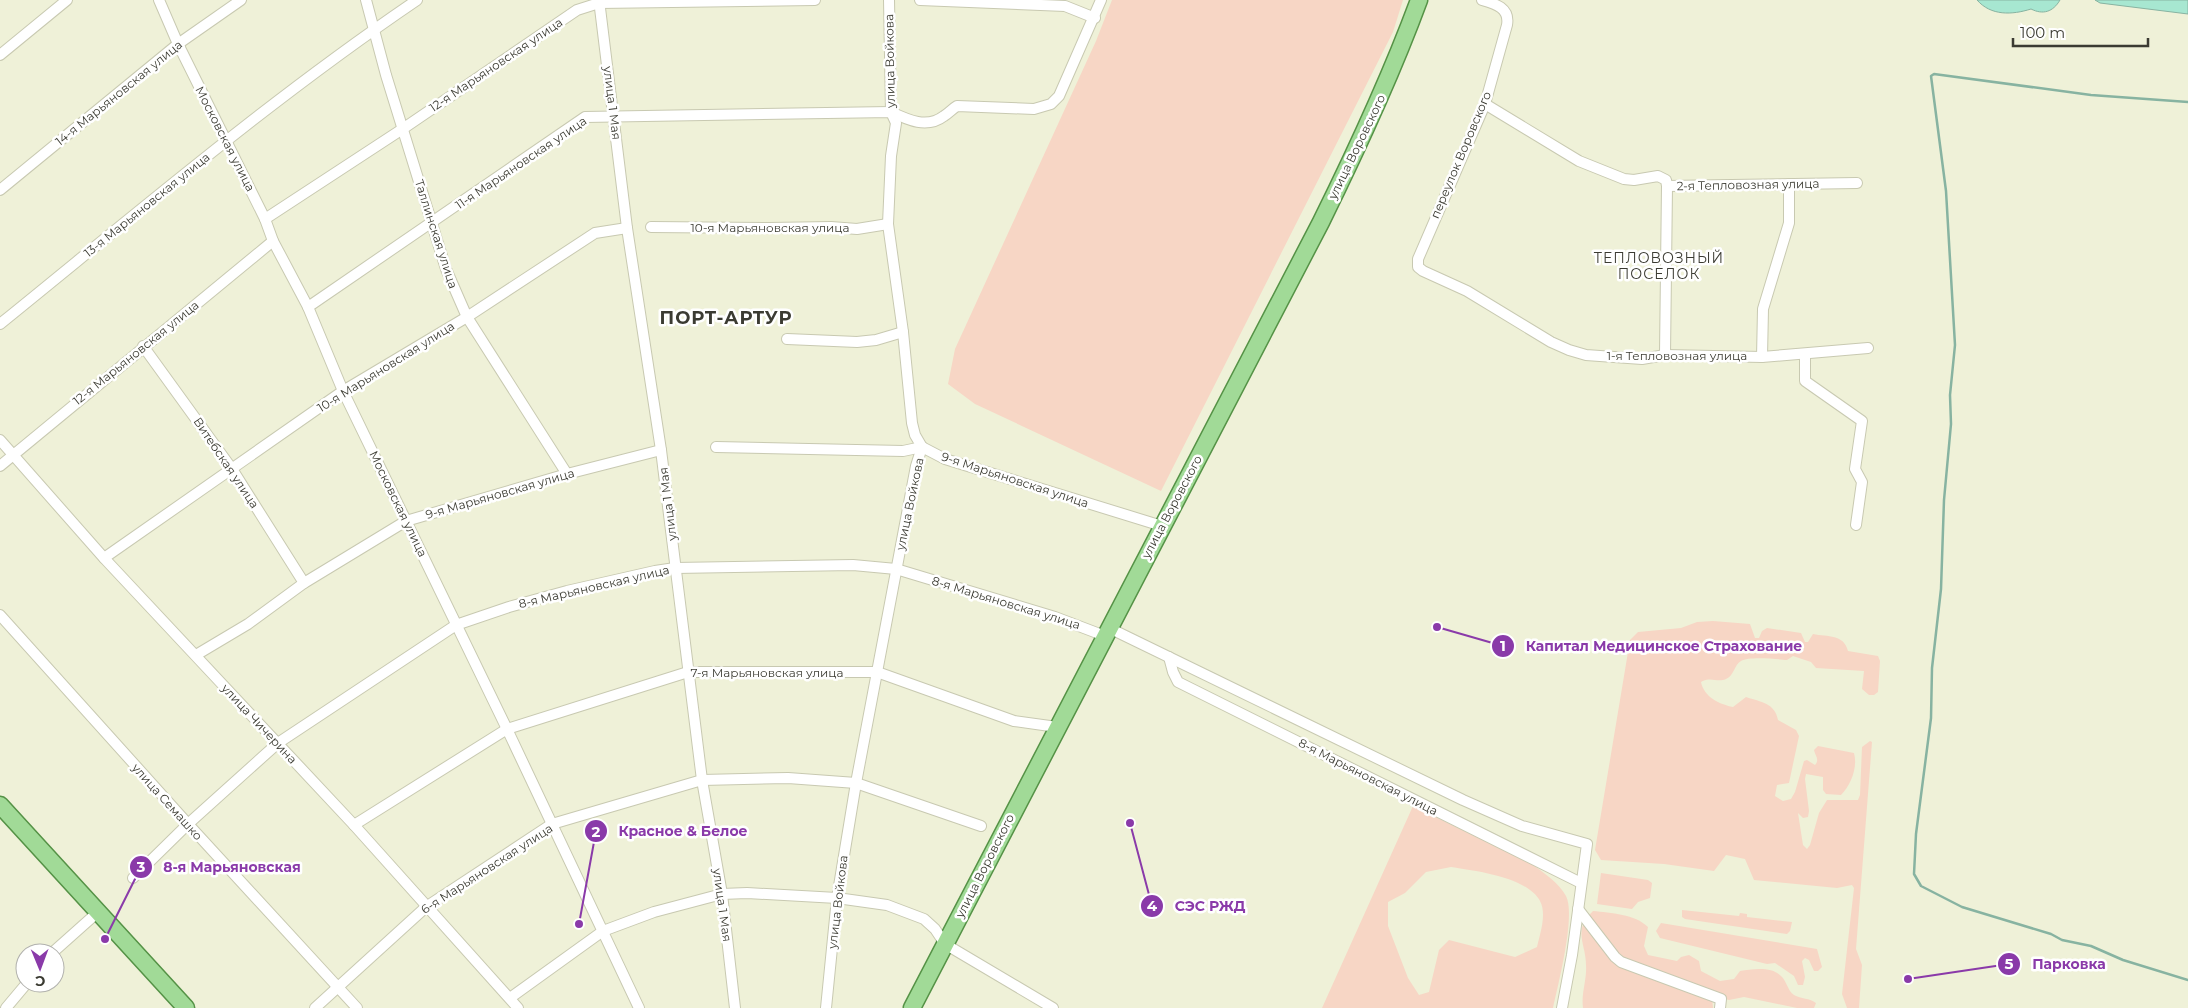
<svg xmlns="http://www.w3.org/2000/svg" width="2188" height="1008" viewBox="0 0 2188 1008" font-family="Montserrat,sans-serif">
	<rect width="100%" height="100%" fill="#eff1d8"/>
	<g fill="#f7d6c5" fill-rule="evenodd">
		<path d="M 1112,0 L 1403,0 L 1393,32 L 1161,491 L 975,404 L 948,384 L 955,349 L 1096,41 Z"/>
		<path d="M 1713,621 L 1750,624 L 1755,638 L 1759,638 L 1762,631 L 1767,628 L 1801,633 L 1805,642 L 1808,642 L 1813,634 C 1828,637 1844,634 1848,651 L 1878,656 L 1880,661 L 1878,692 L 1874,695 L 1869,695 L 1862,689 L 1864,671 L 1816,668 L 1811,662 L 1793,656 L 1787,660 C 1777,659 1749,656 1741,661 C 1734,665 1734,676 1726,679 C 1717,683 1711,676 1701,682 C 1704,697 1719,704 1733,707 L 1746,697 C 1761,702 1775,703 1778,720 L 1796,730 L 1799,736 L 1789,783 L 1777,785 L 1775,796 L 1783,801 L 1791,799 L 1795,792 L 1804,761 L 1807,760 L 1815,765 C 1820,759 1815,756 1814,750 L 1818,746 L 1854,753 C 1858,767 1851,785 1841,795 L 1826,794 L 1823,790 L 1823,777 L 1806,774 L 1805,779 L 1809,811 L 1808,817 L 1803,818 L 1798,813 L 1803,845 L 1807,849 L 1810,845 L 1819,813 L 1827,800 L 1858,800 L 1860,795 L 1862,747 L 1870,741 L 1872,742 L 1856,949 L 1862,965 L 1859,1008 L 1847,1008 L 1842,994 L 1854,888 L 1852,885 L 1837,888 L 1754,880 L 1745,859 L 1726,855 L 1714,871 L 1664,864 L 1601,860 L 1595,850 L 1630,640 L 1638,632 L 1681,628 L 1697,622 Z"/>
		<path d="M 1413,806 L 1532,864 C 1544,873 1559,883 1566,896 C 1576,915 1558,985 1553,1008 L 1322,1008 ZM 1451,867 C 1476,871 1527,877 1540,901 C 1547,914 1540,934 1537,947 L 1515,957 L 1449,940 L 1439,950 L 1429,992 L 1419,995 L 1408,978 L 1388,926 L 1388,902 L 1405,893 L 1426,872 Z"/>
		<path d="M 1601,873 L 1648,880 L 1652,883 L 1650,898 L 1638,902 L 1632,909 L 1597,904 Z"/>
		<path d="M 1682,910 L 1739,916 L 1740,913 L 1747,914 L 1747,917 L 1792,922 L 1790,931 L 1787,934 L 1685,919 L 1682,917 Z"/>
		<path d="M 1593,911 C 1611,913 1635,914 1648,927 L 1644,946 L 1648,955 L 1677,961 L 1681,957 L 1689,955 L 1699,961 L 1701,971 L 1720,981 L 1734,979 L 1740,971 C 1752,969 1772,966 1781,976 C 1787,981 1787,990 1794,995 C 1801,999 1810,998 1816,1003 L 1814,1008 L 1797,1008 L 1744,997 L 1729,1000 L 1715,996 L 1712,998 L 1713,1008 L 1583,1008 C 1581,993 1587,980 1586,965 C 1586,943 1572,931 1593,911 Z"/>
		<path d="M 1661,923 L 1817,949 L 1822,967 L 1818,971 L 1814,971 L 1809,960 L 1805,958 L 1802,961 L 1805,977 L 1803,985 L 1798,985 L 1794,976 L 1775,963 L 1767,964 L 1660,938 L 1656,931 Z"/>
	</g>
	<g fill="#a7e7d1" stroke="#87b3a1">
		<path d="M 1977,0 L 2060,0 C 2053,12 2043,15 2031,9 C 2012,15 1991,16 1977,0 Z"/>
		<path d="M 2095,0 L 2188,0 L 2188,14 L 2100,3 Z"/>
	</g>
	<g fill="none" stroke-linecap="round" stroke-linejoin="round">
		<path stroke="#87b3a1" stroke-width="2.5" d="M 2188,102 L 2091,95 L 1934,74 L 1931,76 L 1946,191 L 1955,345 L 1950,395 L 1951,424 L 1944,500 L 1941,589 L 1932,668 L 1931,718 L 1916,834 L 1914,874 L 1921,886 L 1962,907 L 2051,934 L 2062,940 L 2091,946 L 2123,960 L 2188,980"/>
		<defs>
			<g id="street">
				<path d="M 159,0 L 178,44 L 265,219 L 273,241 L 308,307 L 343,391 L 507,729 L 639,1008"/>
				<path d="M 366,0 L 386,75 L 446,269 L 467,317 L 567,474"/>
				<path d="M 599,0 L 627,228 L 661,450 L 702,780 L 722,894 L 735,1008"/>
				<path d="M 889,0 L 891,112 L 896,123 L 891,156 L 888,224 L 903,332 L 912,423 L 915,435 L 922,447"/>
				<path d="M 920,0 L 1065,6 L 1095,18"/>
				<path d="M 1482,0 C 1496,4 1510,8 1507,25 L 1485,104 L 1418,259 L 1418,267 L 1423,271 L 1467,291 L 1551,342 L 1569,350 L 1586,355 L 1642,359 L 1665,355 L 1762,357 L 1868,348"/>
				<path d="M 0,55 L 67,0"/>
				<path d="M 1485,104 L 1579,161 L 1624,179 L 1634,180 L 1658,176 L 1666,180 L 1667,186 L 1857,183"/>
				<path d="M 0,190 L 178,44 L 241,0"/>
				<path d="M 265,219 L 404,128 L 577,10 L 599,3 L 815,0"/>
				<path d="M 651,227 L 769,228 L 831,227 L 857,229 L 888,224"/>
				<path d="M 308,307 L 585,117 L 891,112 C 908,120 927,129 944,116 C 949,113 952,109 957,106 L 1034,109 L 1051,104 L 1059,96 L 1101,0"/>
				<path d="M 0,324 C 136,214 271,99 417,0"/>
				<path d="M 787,339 L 857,342 L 876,340 L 903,332"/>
				<path d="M 143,346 L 232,469 L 304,583"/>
				<path d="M 1805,354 L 1805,381 L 1862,421 L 1855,469 L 1862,482 L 1856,525"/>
				<path d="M 1665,355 L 1667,186"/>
				<path d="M 1762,357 L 1763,309 L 1789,223 L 1789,184"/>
				<path d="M 0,440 L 104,558 L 354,825 L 518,1008"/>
				<path d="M 716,447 L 903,451 L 922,447 L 945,459 L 1162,526"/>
				<path d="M 0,466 L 273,241"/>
				<path d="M 104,558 L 343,391 L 467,317 L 595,233 L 627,228"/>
				<path d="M 0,615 L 188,824 L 357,1008"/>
				<path d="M 1109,628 L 1463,800 L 1522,826 L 1587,844 L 1572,955 L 1562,1008"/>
				<path d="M 196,655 L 248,624 L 304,583 L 406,521 L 567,474 L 661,450"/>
				<path d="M 1169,657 L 1173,672 L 1178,682 L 1581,883"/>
				<path d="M 354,825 L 507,729 L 688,672 L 877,672 L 1014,721 L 1057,727"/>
				<path d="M 133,878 L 188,824 L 278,743 L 456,625 L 509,607 L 567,591 L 655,571 L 675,568 L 853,565 L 896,569 L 1055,617 L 1105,636"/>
				<path d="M 1578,909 L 1615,957 L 1621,962 L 1721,999 L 1720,1008"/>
				<path d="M 52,953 L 98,912"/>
				<path d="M 510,998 L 603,931 L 654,912 L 722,894 L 747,893 L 837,898 L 887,905 L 924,919 L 935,929 L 945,944 L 1053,1008"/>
				<path d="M 6,1008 L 27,983"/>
				<path d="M 315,1008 L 426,907 L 552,824 L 702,780 L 788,778 L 856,783 L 981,826"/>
				<path d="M 826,1008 L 837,898 L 856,783 L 916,466 L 922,447"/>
			</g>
			<g id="primary">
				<path d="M 0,805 L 186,1008"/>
				<path d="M 912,1008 L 1321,222 C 1357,149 1391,76 1419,0"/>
			</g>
		</defs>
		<use href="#street" stroke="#c8c9b1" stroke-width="12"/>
		<use href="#primary" stroke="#559246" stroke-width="19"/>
		<use href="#street" stroke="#fff" stroke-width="10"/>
		<use href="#primary" stroke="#a1da97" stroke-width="16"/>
	</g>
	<g text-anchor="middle" stroke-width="5" stroke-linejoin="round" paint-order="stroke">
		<g font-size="12" fill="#3b3b32" stroke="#fff">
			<text transform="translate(890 61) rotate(-91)" y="4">улица Войкова</text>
			<text transform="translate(496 65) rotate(-34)" y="4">12-я Марьяновская улица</text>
			<text transform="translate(119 93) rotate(-39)" y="4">14-я Марьяновская улица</text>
			<text transform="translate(612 103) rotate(83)" y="4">улица 1 Мая</text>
			<text transform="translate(225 139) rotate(63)" y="4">Московская улица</text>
			<text transform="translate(1357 147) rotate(-64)" y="4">улица Воровского</text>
			<text transform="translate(1461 155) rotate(-67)" y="4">переулок Воровского</text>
			<text transform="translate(521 163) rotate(-34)" y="4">11-я Марьяновская улица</text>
			<text transform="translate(1748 185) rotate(-1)" y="4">2-я Тепловозная улица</text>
			<text transform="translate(147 205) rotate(-39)" y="4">13-я Марьяновская улица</text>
			<text x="770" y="232">10-я Марьяновская улица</text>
			<text transform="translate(436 234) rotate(72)" y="4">Таллинская улица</text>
			<text transform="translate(136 353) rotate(-39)" y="4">12-я Марьяновская улица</text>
			<text x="1677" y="360">1-я Тепловозная улица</text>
			<text transform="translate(386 367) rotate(-32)" y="4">10-я Марьяновская улица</text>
			<text transform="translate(226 463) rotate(56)" y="4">Витебская улица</text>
			<text transform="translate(1015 480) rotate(18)" y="4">9-я Марьяновская улица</text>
			<text transform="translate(500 494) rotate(-16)" y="4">9-я Марьяновская улица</text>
			<text transform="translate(398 504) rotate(64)" y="4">Московская улица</text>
			<text transform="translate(668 504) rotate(-97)" y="4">улица 1 Мая</text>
			<text transform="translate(910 504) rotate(-78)" y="4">улица Войкова</text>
			<text transform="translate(1172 507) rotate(-62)" y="4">улица Воровского</text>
			<text transform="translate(594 587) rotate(-13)" y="4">8-я Марьяновская улица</text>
			<text transform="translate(1006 603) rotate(17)" y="4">8-я Марьяновская улица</text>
			<text x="767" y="677">7-я Марьяновская улица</text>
			<text transform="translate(259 724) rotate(47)" y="4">улица Чичерина</text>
			<text transform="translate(1368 777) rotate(27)" y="4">8-я Марьяновская улица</text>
			<text transform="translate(167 802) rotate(48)" y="4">улица Семашко</text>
			<text transform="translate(985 866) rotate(-63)" y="4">улица Воровского</text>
			<text transform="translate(487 869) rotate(-33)" y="4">6-я Марьяновская улица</text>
			<text transform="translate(838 902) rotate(-83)" y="4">улица Войкова</text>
			<text transform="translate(722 905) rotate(82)" y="4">улица 1 Мая</text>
		</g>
		<g font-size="14" letter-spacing="1" fill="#3b3b32" stroke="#fff">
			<text x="1659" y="263">ТЕПЛОВОЗНЫЙ<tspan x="1659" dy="16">ПОСЕЛОК</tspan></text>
		</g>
		<g font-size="18" font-weight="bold" letter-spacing="1" fill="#3b3b32" stroke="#fff">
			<text x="726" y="324">ПОРТ-АРТУР</text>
		</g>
	</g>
	<path fill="none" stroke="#8a3aa9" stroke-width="2" d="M1437 627L1503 646M579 924L596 831M105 939L141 867M1130 823L1152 906M1908 979L2009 964"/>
	<g fill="#8a3aa9" stroke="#fff" stroke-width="2">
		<circle cx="1437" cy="627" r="5"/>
		<circle cx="579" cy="924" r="5"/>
		<circle cx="105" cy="939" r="5"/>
		<circle cx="1130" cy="823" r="5"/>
		<circle cx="1908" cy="979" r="5"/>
		<circle cx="1503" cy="646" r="12"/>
		<circle cx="596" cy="831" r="12"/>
		<circle cx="141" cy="867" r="12"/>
		<circle cx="1152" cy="906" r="12"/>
		<circle cx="2009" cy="964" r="12"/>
	</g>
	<g font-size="15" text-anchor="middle" font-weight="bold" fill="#fff">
		<text x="1503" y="651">1</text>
		<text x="596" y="837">2</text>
		<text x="141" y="872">3</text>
		<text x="1152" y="911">4</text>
		<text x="2009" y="969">5</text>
	</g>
	<g font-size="14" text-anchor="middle" font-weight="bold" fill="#8a3aa9" stroke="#fff" stroke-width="5" stroke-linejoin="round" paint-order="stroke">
		<text x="1664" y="651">Капитал Медицинское Страхование</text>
		<text x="683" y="836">Красное &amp; Белое</text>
		<text x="232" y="872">8-я Марьяновская</text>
		<text x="1210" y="911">СЭС РЖД</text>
		<text x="2069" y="969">Парковка</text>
	</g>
	<g transform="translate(40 968) rotate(179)"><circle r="24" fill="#ffffff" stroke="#b1b1ad"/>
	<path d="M0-4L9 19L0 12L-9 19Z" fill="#8a3aa9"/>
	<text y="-8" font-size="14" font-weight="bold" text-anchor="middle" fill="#3b3b32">С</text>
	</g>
	<path d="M2013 38v8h135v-8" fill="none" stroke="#3b3b32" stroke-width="2.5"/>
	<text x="2020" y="38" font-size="15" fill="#3b3b32" stroke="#ffffff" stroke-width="4" paint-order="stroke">100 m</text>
</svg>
